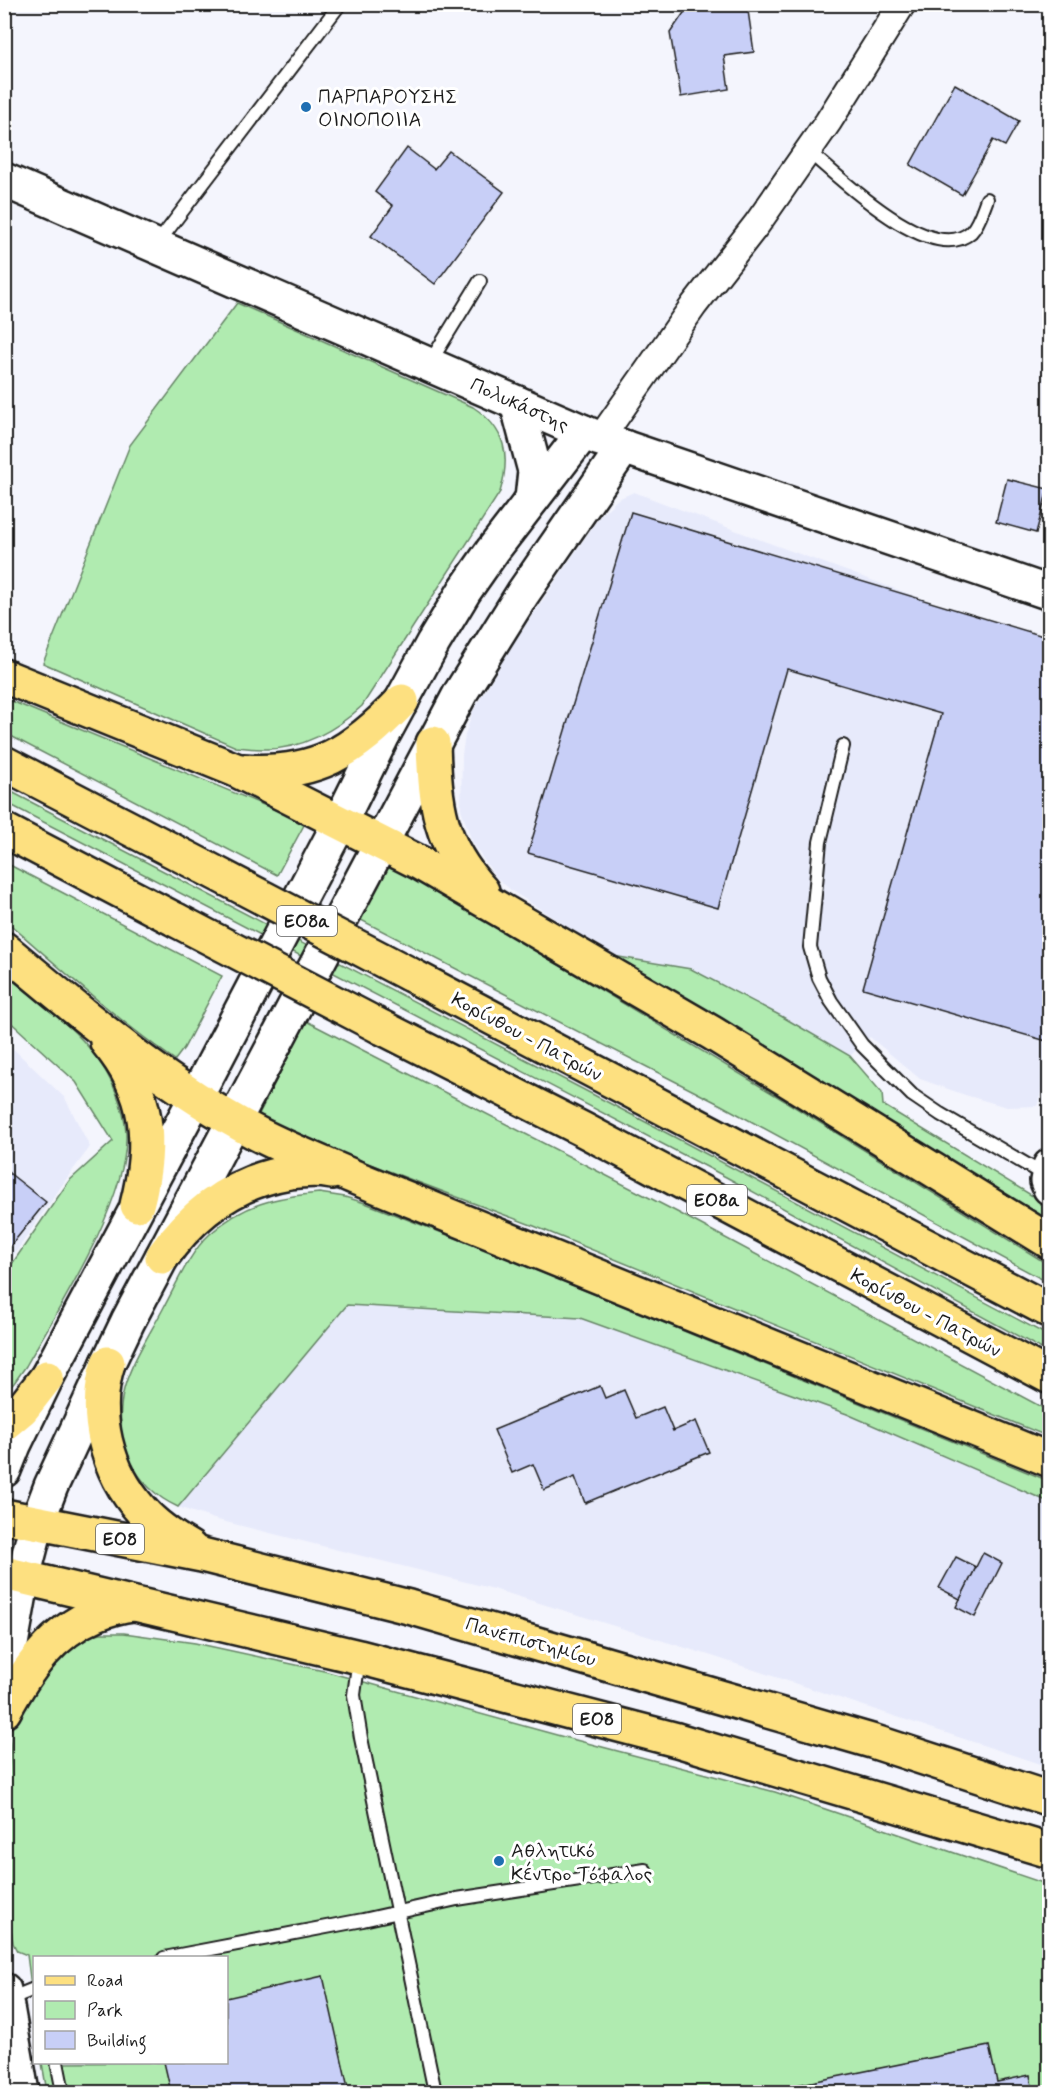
<svg xmlns="http://www.w3.org/2000/svg" width="1054" height="2097" viewBox="0 0 1054 2097" font-family="Mynerve,sans-serif">
	<rect width="100%" height="100%" fill="#f4f5fd"/>
	<filter id="ink" filterUnits="userSpaceOnUse"><feTurbulence type="fractalNoise" baseFrequency=".0167" numOctaves="2"/><feDisplacementMap in="SourceGraphic" scale="12" xChannelSelector="R" yChannelSelector="G"/><feConvolveMatrix kernelMatrix="1 2 1 2 8 2 1 2 1" color-interpolation-filters="sRGB"/></filter>
	<g filter="url(#ink)">
		<g fill="#e7eafb">
			<path d="M 634,492 L 769,543 L 937,604 L 1049,638 L 1050,1063 L 1037,1106 L 1007,1107 L 965,1095 L 920,1079 L 870,1037 L 850,1056 L 781,1016 L 613,956 L 512,891 L 497,878 L 483,859 L 471,839 L 461,809 L 462,755 L 465,735 L 473,711 L 517,638 L 600,516 L 618,499 Z"/>
			<path d="M 5,1041 L 65,1098 L 90,1147 L 67,1178 L 5,1268 Z"/>
			<path d="M 347,1305 L 580,1318 L 847,1414 L 1049,1502 L 1049,1767 L 712,1656 L 490,1588 L 214,1519 L 178,1507 Z"/>
		</g>
		<g fill="#b0ebb0" stroke="#668466" stroke-width="1.5">
			<path d="M 237,303 L 473,407 C 506,429 511,456 500,492 L 362,706 C 336,730 301,750 264,749 C 255,749 245,748 236,747 L 43,663 L 130,445 Z"/>
			<path d="M 4,698 L 288,815 L 304,825 L 277,875 L 5,733 Z"/>
			<path d="M 4,788 L 661,1130 L 1049,1336 L 1049,1353 L 726,1177 L 5,802 Z"/>
			<path d="M 4,862 L 222,976 L 184,1048 L 175,1060 C 115,1018 60,968 5,920 Z"/>
			<path d="M 390,863 L 790,1104 L 1049,1265 L 1049,1283 L 721,1105 L 359,919 Z"/>
			<path d="M 613,956 L 691,969 L 781,1016 L 850,1056 L 882,1093 L 883,1105 L 1049,1206 L 1049,1223 Z"/>
			<path d="M 5,974 C 34,999 74,1025 96,1057 C 112,1078 124,1106 126,1133 C 129,1199 59,1308 26,1366 L 14,1383 L 5,1392 L 5,1274 L 69,1181 L 113,1141 L 76,1082 L 5,1017 Z"/>
			<path d="M 306,1021 L 677,1212 L 1049,1411 L 1049,1437 L 534,1226 L 309,1141 L 257,1118 Z"/>
			<path d="M 319,1193 L 345,1197 L 365,1203 L 489,1251 L 1049,1481 L 1049,1502 L 847,1414 L 580,1318 L 347,1305 L 178,1507 C 132,1486 112,1438 124,1389 C 131,1362 151,1332 164,1307 C 177,1283 190,1252 210,1234 C 243,1204 276,1197 319,1193 Z"/>
			<path d="M 101,1633 L 124,1633 L 195,1643 L 324,1671 L 564,1737 L 775,1792 L 1049,1885 L 1049,2092 L 47,2092 L 42,2063 L 226,2062 L 226,1958 L 34,1958 L 34,2009 L 27,1955 L 17,1951 L 13,1943 L 10,1921 L 7,1800 L 12,1727 L 23,1696 L 31,1680 L 84,1637 Z"/>
		</g>
		<g fill="#c8cff7" stroke="#1c1c1c" stroke-width="1.5">
			<path d="M 704,4 L 747,4 L 754,52 L 724,56 L 729,89 L 681,97 L 670,33 L 688,7 Z"/>
			<path d="M 955,84 L 1019,121 L 1005,146 L 993,140 L 962,195 L 910,165 Z"/>
			<path d="M 407,148 L 434,169 L 449,151 L 504,192 L 435,284 L 371,236 L 393,206 L 375,192 Z"/>
			<path d="M 1007,479 L 1048,489 L 1036,533 L 996,522 Z"/>
			<path d="M 631,512 L 1050,638 L 1050,1042 L 863,988 L 941,714 L 787,669 L 718,908 L 528,853 Z"/>
			<path d="M 4,1169 L 46,1202 L 4,1254 Z"/>
			<path d="M 600,1386 L 605,1398 L 624,1390 L 636,1418 L 663,1407 L 673,1431 L 696,1421 L 709,1452 L 585,1503 L 575,1477 L 544,1490 L 533,1464 L 512,1473 L 494,1430 Z"/>
			<path d="M 983,1553 L 1002,1563 L 975,1617 L 956,1607 Z"/>
			<path d="M 956,1557 L 976,1567 L 960,1599 L 939,1588 Z"/>
			<path d="M 323,1976 L 349,2092 L 171,2092 L 164,2062 L 226,2062 L 226,1998 Z"/>
			<path d="M 989,2046 L 997,2082 L 1030,2075 L 1033,2092 L 762,2092 Z"/>
		</g>
		<g fill="none" stroke-linecap="round" stroke-linejoin="round">
			<defs>
				<g id="lane">
					<path d="M 808,151 C 837,175 931,268 971,232 C 979,224 983,209 987,199"/>
					<path d="M 157,244 L 340,4"/>
					<path d="M 429,364 L 480,281"/>
					<path d="M 843,746 L 820,842 L 810,947 L 819,978 L 831,1001 L 862,1045 L 912,1095 L 940,1114 L 1046,1176"/>
					<path d="M 359,1658 L 354,1695 L 361,1738 L 435,2092"/>
					<path d="M 164,1958 L 363,1920 L 457,1899 L 645,1870"/>
					<path d="M 7,2000 L 34,1989"/>
					<path d="M 57,2062 L 63,2092"/>
				</g>
				<path id="street" d="M 600,439 L 694,305 L 757,224 L 828,122 L 902,4"/>
				<g id="secondary">
					<path d="M 4,180 L 600,439 L 1050,593"/>
					<path d="M 517,403 L 535,471 L 532,499"/>
					<path d="M 1050,1166 L 1047,1181 L 1050,1188"/>
					<path d="M 4,1470 L 14,1445 L 47,1377 L 196,1097 L 340,822 L 383,735 L 433,643 L 465,590 L 493,550 L 584,432"/>
					<path d="M 4,1683 L 23,1577 L 37,1523 L 51,1486 L 108,1363 L 128,1321 L 461,692 L 523,593 L 624,447"/>
					<path d="M 4,1990 L 22,2092"/>
				</g>
				<g id="primary">
					<path d="M 108,1363 C 92,1414 106,1471 142,1511 C 155,1526 173,1538 190,1548"/>
					<path d="M 4,1424 L 22,1409 L 47,1377"/>
					<path d="M 4,1516 L 202,1555 L 409,1607 L 875,1742 L 1050,1799"/>
					<path d="M 4,1573 L 359,1657 L 677,1740 L 1050,1851"/>
					<path d="M 4,1711 C 27,1669 51,1633 96,1614 C 108,1609 120,1605 133,1604"/>
				</g>
				<g id="highway">
					<path d="M 4,676 L 236,770 L 420,863 L 712,1033 L 1050,1242"/>
					<path d="M 433,743 C 435,805 439,844 482,891"/>
					<path d="M 4,763 L 204,867"/>
					<path d="M 243,771 C 316,776 353,752 402,701"/>
					<path d="M 4,830 L 176,920"/>
					<path d="M 4,949 C 84,1016 165,1086 258,1134 C 289,1150 322,1163 354,1177 L 1050,1460"/>
					<path d="M 409,974 L 1050,1311"/>
					<path d="M 381,1027 L 582,1129 L 1050,1377"/>
					<path d="M 107,1042 C 150,1093 153,1143 137,1205"/>
					<path d="M 162,1257 C 193,1213 235,1181 290,1172 C 304,1170 318,1169 332,1172"/>
				</g>
			</defs>
			<use href="#lane" stroke="#1c1c1c" stroke-width="16"/>
			<use href="#street" stroke="#1c1c1c" stroke-width="30"/>
			<use href="#secondary" stroke="#1c1c1c" stroke-width="38"/>
			<use href="#primary" stroke="#1c1c1c" stroke-width="38"/>
			<use href="#highway" stroke="#1c1c1c" stroke-width="38"/>
			<use href="#lane" stroke="#fff" stroke-width="12"/>
			<use href="#street" stroke="#fff" stroke-width="26"/>
			<use href="#secondary" stroke="#fff" stroke-width="33"/>
			<use href="#primary" stroke="#fde080" stroke-width="33"/>
			<use href="#highway" stroke="#fde080" stroke-width="33"/>
			<defs>
				<g id="highway-bridge">
					<path d="M 204,867 L 409,974"/>
					<path d="M 176,920 L 381,1027"/>
				</g>
			</defs>
			<use href="#highway-bridge" stroke="#1c1c1c" stroke-width="38" stroke-linecap="butt"/>
			<use href="#highway-bridge" stroke="#fde080" stroke-width="33"/>
		</g>
	</g>
	<g fill="#1f6fb2" stroke="#fff" stroke-width="2">
		<circle cx="306" cy="107" r="6"/>
		<circle cx="499" cy="1861" r="6"/>
	</g>
	<g text-anchor="middle" stroke-width="6" stroke-linejoin="round" paint-order="stroke">
		<g fill="#fff" stroke="#606060" stroke-width="1.5">
			<rect x="277" y="906" width="60" height="30" rx="4.5"/>
			<rect x="687" y="1185" width="60" height="30" rx="4.5"/>
			<rect x="96" y="1524" width="48" height="30" rx="4.5"/>
			<rect x="573" y="1704" width="48" height="30" rx="4.5"/>
		</g>
		<g font-size="18" font-weight="bold" fill="#1c1c1c">
			<text x="307" y="927">ΕΟ8α</text>
			<text x="717" y="1206">ΕΟ8α</text>
			<text x="120" y="1545">ΕΟ8</text>
			<text x="597" y="1725">ΕΟ8</text>
		</g>
		<g font-size="20" fill="#1c1c1c" stroke="#fff" text-anchor="start">
			<text x="318" y="103">ΠΑΡΠΑΡΟΥΣΗΣ<tspan x="318" dy="23">ΟΙΝΟΠΟΙΙΑ</tspan></text>
			<text x="511" y="1857">Αθλητικό<tspan x="511" dy="23">Κέντρο Τόφαλος</tspan></text>
		</g>
		<g font-size="20" fill="#1c1c1c" stroke="#fff">
			<text transform="translate(520 404) rotate(24)" y="7">Πολυκάστης</text>
			<text transform="translate(527 1036) rotate(28)" y="7">Κορίνθου - Πατρών</text>
			<text transform="translate(926 1312) rotate(28)" y="7">Κορίνθου - Πατρών</text>
			<text transform="translate(531 1641) rotate(16)" y="7">Πανεπιστημίου</text>
		</g>
	</g>
	<rect width="1054" height="2097" fill="none" stroke="#fff" stroke-width="24"/>
	<rect x="12" y="12" width="1030" height="2073" fill="none" stroke="#1c1c1c" stroke-width="2" filter="url(#ink)"/>
	<rect x="33" y="1956" width="195" height="108" fill="#ffffff" stroke="#a4a4a4" stroke-width="1.5"/>
	<rect x="45" y="1976" width="30" height="9" fill="#fde080" stroke="#a4a4a4" stroke-width="1.5"/>
	<text x="87" y="1986" font-size="18" fill="#1c1c1c">Road</text>
	<rect x="45" y="2001" width="30" height="18" fill="#b0ebb0" stroke="#a4a4a4" stroke-width="1.5"/>
	<text x="87" y="2016" font-size="18" fill="#1c1c1c">Park</text>
	<rect x="45" y="2031" width="30" height="18" fill="#c8cff7" stroke="#a4a4a4" stroke-width="1.5"/>
	<text x="87" y="2046" font-size="18" fill="#1c1c1c">Building</text>
</svg>
